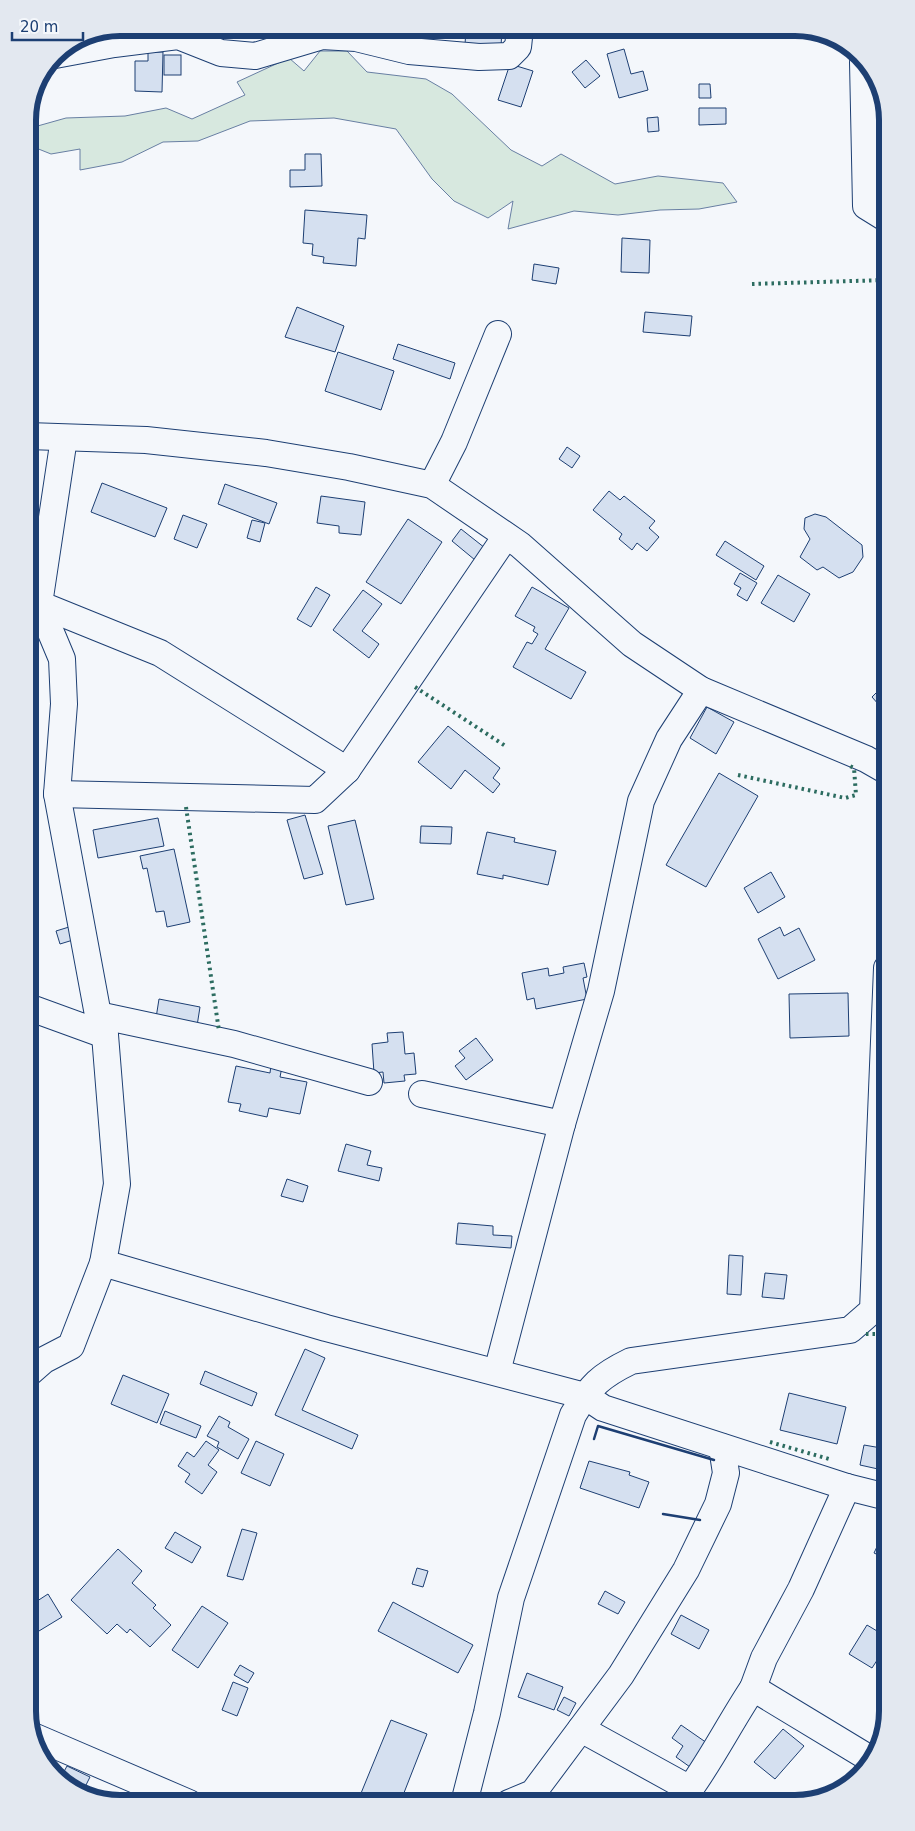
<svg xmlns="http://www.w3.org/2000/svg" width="915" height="1831" viewBox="0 0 915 1831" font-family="'DejaVu Sans',sans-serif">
	<rect width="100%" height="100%" fill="#f4f7fb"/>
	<path fill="#d7e8df" stroke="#687fa3" d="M 320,51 L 347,51 L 367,72 L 426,79 L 452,94 L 511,150 L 542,166 L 561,154 L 615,184 L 658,176 L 723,183 L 737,202 L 699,209 L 660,210 L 618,215 L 574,211 L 508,229 L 513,201 L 488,218 L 454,201 L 432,179 L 396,129 L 334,118 L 250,121 L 198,141 L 163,142 L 122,162 L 80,170 L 80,149 L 51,154 L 31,146 L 34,127 L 66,118 L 125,116 L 166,108 L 192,119 L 245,95 L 237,82 L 289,58 L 304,71 Z"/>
	<g fill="#d5e0f0" stroke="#1d3f73">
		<path d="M 373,28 L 408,28 L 407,35 L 373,30 Z"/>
		<path d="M 466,28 L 502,28 L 501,47 L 465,45 Z"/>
		<path d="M 544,28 L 573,28 L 546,34 Z"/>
		<path d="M 624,49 L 631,74 L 643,71 L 648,90 L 619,98 L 607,54 Z"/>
		<path d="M 148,52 L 163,52 L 162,92 L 135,91 L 135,61 L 148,61 Z"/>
		<rect x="164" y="55" width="17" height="20"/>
		<path d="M 586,60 L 600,76 L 585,88 L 572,72 Z"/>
		<path d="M 510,64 L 533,71 L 521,107 L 498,100 Z"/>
		<path d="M 699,84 L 710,84 L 711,98 L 699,98 Z"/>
		<path d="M 699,108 L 726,108 L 726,124 L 699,125 Z"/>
		<path d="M 658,117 L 659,131 L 648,132 L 647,118 Z"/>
		<path d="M 305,154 L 321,154 L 322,186 L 290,187 L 290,170 L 305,170 Z"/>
		<path d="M 305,210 L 367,215 L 365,239 L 358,238 L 356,266 L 323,263 L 324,257 L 312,255 L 313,244 L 303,243 Z"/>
		<path d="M 622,238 L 650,240 L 649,273 L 621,272 Z"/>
		<path d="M 534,264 L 559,268 L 556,284 L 532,280 Z"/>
		<path d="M 297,307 L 344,326 L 335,352 L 285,337 Z"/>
		<path d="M 645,312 L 692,316 L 690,336 L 643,332 Z"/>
		<path d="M 398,344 L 455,363 L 450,379 L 393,359 Z"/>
		<path d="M 338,352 L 394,371 L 381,410 L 325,391 Z"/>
		<path d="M 567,447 L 580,456 L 572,468 L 559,459 Z"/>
		<path d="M 102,483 L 167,508 L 155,537 L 91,512 Z"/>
		<path d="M 225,484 L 277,503 L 269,524 L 218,504 Z"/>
		<path d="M 609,491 L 620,500 L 624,496 L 655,521 L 649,528 L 659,537 L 647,551 L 637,543 L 632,550 L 619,539 L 622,534 L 593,510 Z"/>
		<path d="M 321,496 L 365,502 L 361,535 L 339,533 L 339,526 L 317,523 Z"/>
		<path d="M 815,514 L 826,517 L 862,545 L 863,557 L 853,572 L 839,578 L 823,567 L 817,570 L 800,557 L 810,539 L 804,529 L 805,518 Z"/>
		<path d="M 183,515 L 207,524 L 197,548 L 174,539 Z"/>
		<path d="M 408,519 L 442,542 L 401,604 L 366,582 Z"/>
		<path d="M 252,520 L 265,523 L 260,542 L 247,538 Z"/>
		<path d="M 461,529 L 485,548 L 475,560 L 452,541 Z"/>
		<path d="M 725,541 L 764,566 L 756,580 L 716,555 Z"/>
		<path d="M 740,573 L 757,583 L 747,601 L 737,595 L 741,588 L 734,584 Z"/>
		<path d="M 778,575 L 810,594 L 794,622 L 761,603 Z"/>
		<path d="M 316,587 L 330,595 L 311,627 L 297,619 Z"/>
		<path d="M 532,587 L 569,608 L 545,649 L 586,672 L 571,699 L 513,667 L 527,642 L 532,644 L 538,634 L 533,631 L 535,627 L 515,616 Z"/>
		<path d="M 363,590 L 382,604 L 362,631 L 379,644 L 369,658 L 333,630 Z"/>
		<path d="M 887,682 L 887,714 L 872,697 Z"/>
		<path d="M 707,707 L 734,722 L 716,754 L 690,738 Z"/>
		<path d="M 448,726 L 500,768 L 493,778 L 500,784 L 493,793 L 465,770 L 451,789 L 418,762 Z"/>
		<path d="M 719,773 L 758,796 L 706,887 L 666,865 Z"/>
		<path d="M 305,815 L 323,874 L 304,879 L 287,820 Z"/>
		<path d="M 158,818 L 164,846 L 98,858 L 93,830 Z"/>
		<path d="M 355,820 L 374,899 L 346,905 L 328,826 Z"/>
		<path d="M 421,826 L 452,827 L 451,844 L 420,843 Z"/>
		<path d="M 487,832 L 515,838 L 514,842 L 556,851 L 548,885 L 503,875 L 503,879 L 477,874 Z"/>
		<path d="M 174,849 L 190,922 L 167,927 L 164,911 L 156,912 L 147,868 L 143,869 L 140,856 Z"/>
		<path d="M 771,872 L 785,897 L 758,913 L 744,888 Z"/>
		<path d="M 69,927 L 73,940 L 60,944 L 56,931 Z"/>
		<path d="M 780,927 L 784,936 L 799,928 L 815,960 L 778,979 L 758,939 Z"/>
		<path d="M 28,935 L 34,938 L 28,951 Z"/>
		<path d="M 584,963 L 587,977 L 583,978 L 587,999 L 536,1009 L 534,998 L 527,1000 L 522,973 L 548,968 L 549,976 L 564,973 L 563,967 Z"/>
		<path d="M 848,993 L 849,1036 L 790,1038 L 789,994 Z"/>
		<path d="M 159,999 L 200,1007 L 197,1026 L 156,1018 Z"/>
		<path d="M 403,1032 L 405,1054 L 414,1053 L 416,1074 L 404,1075 L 405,1081 L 384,1083 L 383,1072 L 374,1073 L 372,1044 L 388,1042 L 387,1033 Z"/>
		<path d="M 476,1038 L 493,1060 L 466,1080 L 455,1066 L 465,1058 L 459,1051 Z"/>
		<path d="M 271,1065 L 282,1067 L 280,1077 L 307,1082 L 300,1114 L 269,1108 L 267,1117 L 239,1111 L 241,1104 L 228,1102 L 236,1066 L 270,1073 Z"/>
		<path d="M 346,1144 L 371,1151 L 367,1165 L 382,1168 L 379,1181 L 338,1171 Z"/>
		<path d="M 287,1179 L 308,1186 L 303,1202 L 281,1196 Z"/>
		<path d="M 458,1223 L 493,1226 L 493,1235 L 512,1236 L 511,1248 L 456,1244 Z"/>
		<path d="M 729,1255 L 743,1256 L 741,1295 L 727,1294 Z"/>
		<path d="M 765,1273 L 787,1275 L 784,1299 L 762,1297 Z"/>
		<path d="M 305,1349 L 325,1358 L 302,1410 L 358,1435 L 352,1449 L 275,1415 Z"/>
		<path d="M 205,1371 L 257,1393 L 252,1406 L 200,1384 Z"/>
		<path d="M 123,1375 L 169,1394 L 157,1423 L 111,1404 Z"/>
		<path d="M 789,1393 L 846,1407 L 837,1444 L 780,1430 Z"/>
		<path d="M 165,1411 L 201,1426 L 196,1438 L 160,1424 Z"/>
		<path d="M 219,1416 L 230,1422 L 228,1427 L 249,1439 L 238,1459 L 217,1447 L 219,1442 L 207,1436 Z"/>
		<path d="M 206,1441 L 219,1450 L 208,1465 L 217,1472 L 202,1494 L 185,1482 L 190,1474 L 178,1466 L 187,1452 L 194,1457 Z"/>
		<path d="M 256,1441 L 284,1454 L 270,1486 L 241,1473 Z"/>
		<path d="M 864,1445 L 887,1449 L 887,1471 L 860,1465 Z"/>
		<path d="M 28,1447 L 34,1458 L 28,1462 Z"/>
		<path d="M 589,1461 L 630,1472 L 629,1475 L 649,1482 L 639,1508 L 580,1488 Z"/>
		<path d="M 28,1475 L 37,1491 L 28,1497 Z"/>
		<path d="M 242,1529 L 257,1533 L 243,1580 L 227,1576 Z"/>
		<path d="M 175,1532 L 201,1547 L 192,1563 L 165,1548 Z"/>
		<path d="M 882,1536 L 887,1539 L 887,1559 L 874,1553 Z"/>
		<path d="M 118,1549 L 142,1571 L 132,1583 L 156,1605 L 153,1608 L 171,1625 L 150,1647 L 130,1629 L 127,1633 L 117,1624 L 107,1634 L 71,1600 Z"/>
		<path d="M 417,1568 L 428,1571 L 423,1587 L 412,1584 Z"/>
		<path d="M 605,1591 L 625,1602 L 618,1614 L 598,1604 Z"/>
		<path d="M 48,1594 L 62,1617 L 34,1634 L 28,1624 L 28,1607 Z"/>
		<path d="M 393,1602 L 473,1645 L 458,1673 L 378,1631 Z"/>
		<path d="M 202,1606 L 228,1623 L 198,1668 L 172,1650 Z"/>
		<path d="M 681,1615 L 709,1630 L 699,1649 L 671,1634 Z"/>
		<path d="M 867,1625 L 887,1637 L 887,1645 L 872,1668 L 849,1654 Z"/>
		<path d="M 240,1665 L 254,1673 L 248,1683 L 234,1675 Z"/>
		<path d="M 527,1673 L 563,1687 L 554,1710 L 518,1697 Z"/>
		<path d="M 233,1682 L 248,1688 L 237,1716 L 222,1710 Z"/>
		<path d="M 564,1697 L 576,1703 L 569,1716 L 557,1710 Z"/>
		<path d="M 391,1720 L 427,1734 L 400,1803 L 357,1803 Z"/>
		<path d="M 681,1725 L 707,1743 L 690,1767 L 676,1757 L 683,1746 L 672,1738 Z"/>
		<path d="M 783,1729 L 804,1746 L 775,1779 L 754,1762 Z"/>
		<path d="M 67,1766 L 90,1777 L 83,1791 L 64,1784 L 60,1779 Z"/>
		<path d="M 647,1798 L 653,1803 L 642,1803 Z"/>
	</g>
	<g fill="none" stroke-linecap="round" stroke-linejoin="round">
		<defs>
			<g id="minor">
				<path d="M 55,55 L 114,44 L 178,36 L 221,53 L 255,56 L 322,36 L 356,38 L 409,51 L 479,57 L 509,56 L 518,47 L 520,28"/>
				<path d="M 863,62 L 866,206 L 887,219"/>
				<path d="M 28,436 L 146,440 L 266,453 L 349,467 L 432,485 L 520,545 L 632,644 L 701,690 L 866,759 L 887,771"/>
				<path d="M 64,438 L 39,604 L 160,653 L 347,770"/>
				<path d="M 432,485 L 454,442 L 498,334"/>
				<path d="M 57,794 L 315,800 L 347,770 L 506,536"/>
				<path d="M 28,1007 L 105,1035 L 98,1015 L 57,794 L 64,704 L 62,659 L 39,604"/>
				<path d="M 98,1015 L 234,1044 L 369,1082"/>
				<path d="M 105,1035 L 117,1184 L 103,1263 L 326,1328 L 585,1396 L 603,1408 L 847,1487 L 887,1497"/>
				<path d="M 422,1094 L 562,1124"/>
				<path d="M 497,1372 L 562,1124 L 601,991 L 641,801 L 669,739 L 701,690"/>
				<path d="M 28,1374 L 44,1360 L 71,1346 L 103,1263"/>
				<path d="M 847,1487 L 801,1589 L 764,1658 L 753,1688 L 872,1760"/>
				<path d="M 581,1729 L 690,1789 C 713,1757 731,1721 753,1688"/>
				<path d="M 33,1736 L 189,1803"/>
				<path d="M 464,1803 L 487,1713 L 511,1598 L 573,1415 C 591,1385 600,1376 631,1361 L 850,1330 L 873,1310 L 887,968"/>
				<path d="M 509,1803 L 533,1793 L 621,1675 L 686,1570 L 718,1504 L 726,1473 L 722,1447"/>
			</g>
		</defs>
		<use href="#minor" stroke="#1d3f73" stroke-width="28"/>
		<use href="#minor" stroke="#f4f7fb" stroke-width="26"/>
		<g stroke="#2c6c60" stroke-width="4" stroke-dasharray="2.5 4" stroke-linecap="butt">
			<path d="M 752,284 L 887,280"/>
			<path d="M 415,687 L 507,747"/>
			<path d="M 738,775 L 845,798 L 856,795 L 854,768 L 850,766"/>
			<path d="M 186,807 L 219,1031"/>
			<path d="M 866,1334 L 887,1334"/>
			<path d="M 770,1442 L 829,1459"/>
		</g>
		<g stroke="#1d3f73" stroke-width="2.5">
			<path d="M 594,1439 L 598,1426 L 714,1460"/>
			<path d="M 663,1514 L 700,1520"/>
		</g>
	</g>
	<path d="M0 0H915V1831H0ZM120 36H795A84 84 0 0 1 879 120V1711A84 84 0 0 1 795 1795H120A84 84 0 0 1 36 1711V120A84 84 0 0 1 120 36Z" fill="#e3e8f0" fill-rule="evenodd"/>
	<path fill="none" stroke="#1d3f73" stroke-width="6" d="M120 36H795A84 84 0 0 1 879 120V1711A84 84 0 0 1 795 1795H120A84 84 0 0 1 36 1711V120A84 84 0 0 1 120 36Z"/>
	<path d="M12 32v8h71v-8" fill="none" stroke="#1d3f73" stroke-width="2.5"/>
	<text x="20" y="32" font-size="15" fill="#1d3f73" stroke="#f4f7fb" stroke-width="4" paint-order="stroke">20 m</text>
</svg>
